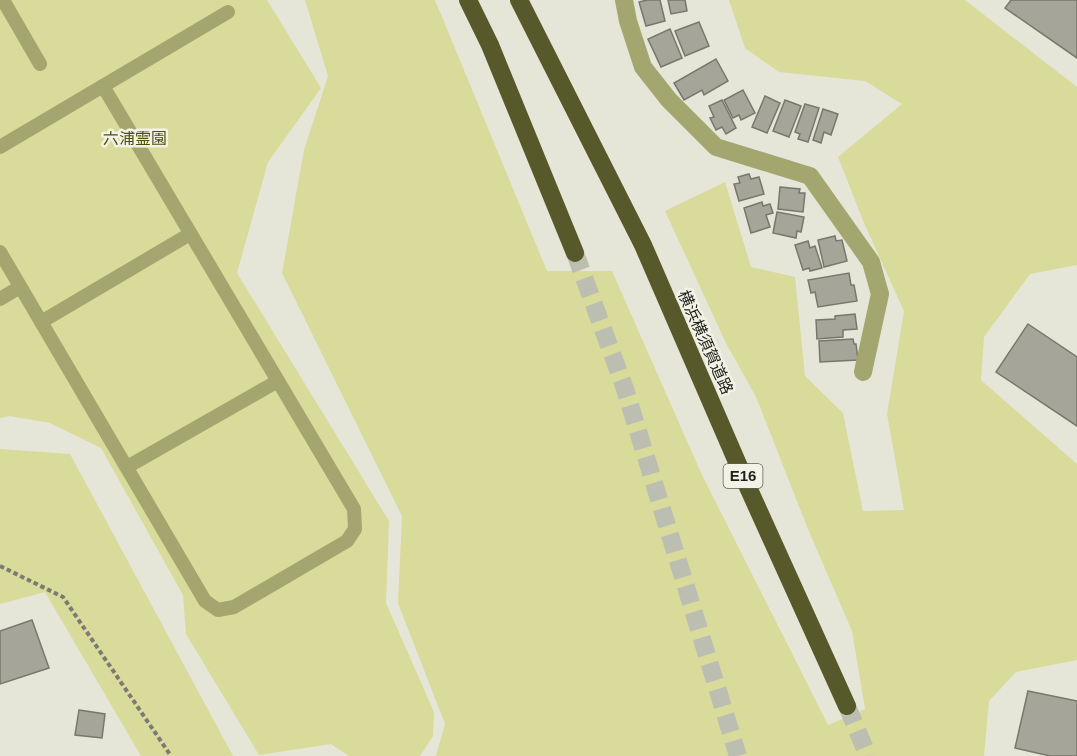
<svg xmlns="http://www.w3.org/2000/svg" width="1077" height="756" viewBox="0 0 1077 756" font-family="Arial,'Noto Sans JP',sans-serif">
	<rect width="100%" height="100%" fill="#e5e6d8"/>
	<g fill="#d8db9a">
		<path d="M 0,0 L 267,0 L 321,88 L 268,162 L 237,273 L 389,521 L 386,603 L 434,712 L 433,736 L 420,756 L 349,756 L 331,744 L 259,755 L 186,634 L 183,595 L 101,448 L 50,423 L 10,416 L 0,418 Z"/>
		<path d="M 305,0 L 435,0 L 547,271 L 612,271 L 702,475 L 828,725 L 865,709 L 852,631 L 808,529 L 756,397 L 726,343 L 665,211 L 725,182 L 751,267 L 795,277 L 805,376 L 843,413 L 863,511 L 904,510 L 887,414 L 904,311 L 864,223 L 838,157 L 902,104 L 865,81 L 779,72 L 745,48 L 729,0 L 965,0 L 1077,87 L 1077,265 L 1030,274 L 984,337 L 981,380 L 1077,464 L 1077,660 L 1016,672 L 989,701 L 984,756 L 436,756 L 445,724 L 398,603 L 402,516 L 282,273 L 304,150 L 328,76 Z"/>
		<path d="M 0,449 L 70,454 L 233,756 L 141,756 L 45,592 L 0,604 Z"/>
	</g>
	<g fill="#a5a699" stroke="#77786b" stroke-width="1.5">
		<path d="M 647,0 L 660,0 L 665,21 L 646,26 L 639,2 Z"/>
		<path d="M 668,0 L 685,0 L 687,11 L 671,14 Z"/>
		<path d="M 1011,0 L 1077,0 L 1077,58 L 1005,8 Z"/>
		<path d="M 699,22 L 709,46 L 685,56 L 675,31 Z"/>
		<path d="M 670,29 L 682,58 L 661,67 L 648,39 Z"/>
		<path d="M 716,59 L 728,81 L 704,95 L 702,90 L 684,100 L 674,83 Z"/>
		<path d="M 743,90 L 755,113 L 741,120 L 739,115 L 733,118 L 724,100 Z"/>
		<path d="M 765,96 L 780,103 L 767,133 L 752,127 Z"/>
		<path d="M 722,100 L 736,128 L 726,134 L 722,127 L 716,130 L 710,118 L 714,117 L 709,106 Z"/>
		<path d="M 785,100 L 801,106 L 789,137 L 773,131 Z"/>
		<path d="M 805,104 L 819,108 L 808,142 L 798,139 L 800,134 L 795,132 Z"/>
		<path d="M 823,109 L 838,114 L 831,135 L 824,132 L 821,143 L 813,140 Z"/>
		<path d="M 749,174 L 751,179 L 759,177 L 764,194 L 739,201 L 734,184 L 740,183 L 738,177 Z"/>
		<path d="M 780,187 L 800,189 L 799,193 L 805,193 L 803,212 L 778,209 Z"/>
		<path d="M 762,202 L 763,206 L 770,204 L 773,213 L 766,215 L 770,227 L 751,233 L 744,208 Z"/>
		<path d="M 777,212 L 804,217 L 801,232 L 797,231 L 796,238 L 773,233 Z"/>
		<path d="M 835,236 L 836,241 L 842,240 L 847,261 L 824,267 L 818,240 Z"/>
		<path d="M 808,241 L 810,248 L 815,246 L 822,268 L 810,271 L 809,268 L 803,270 L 795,245 Z"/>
		<path d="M 849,273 L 851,285 L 854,285 L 857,301 L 818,307 L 815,292 L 811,293 L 808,280 Z"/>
		<path d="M 855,314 L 857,329 L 843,330 L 843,337 L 817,339 L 816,320 L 835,319 L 835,316 Z"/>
		<path d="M 1028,324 L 1077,357 L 1077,426 L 996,372 Z"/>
		<path d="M 853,339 L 854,344 L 856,344 L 858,360 L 820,362 L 819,341 Z"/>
		<path d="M 32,620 L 49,668 L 0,684 L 0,631 Z"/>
		<path d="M 1028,691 L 1077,701 L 1077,756 L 1050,756 L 1015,748 Z"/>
		<path d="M 79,710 L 105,714 L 102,738 L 75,735 Z"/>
	</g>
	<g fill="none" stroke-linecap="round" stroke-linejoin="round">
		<g stroke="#bdbeb2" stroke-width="18" stroke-dasharray="18 9" stroke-linecap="butt">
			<path d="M 575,253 L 625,389 L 738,756"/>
			<path d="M 847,706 L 868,756"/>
		</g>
		<path stroke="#7a7b72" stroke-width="4" stroke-dasharray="4.5 3" stroke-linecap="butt" d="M 0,566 L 63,597 L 171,756"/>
		<g stroke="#a3a66e" stroke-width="14">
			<path d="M 3,0 L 40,64"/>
			<path d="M 0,147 L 228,12"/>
			<path d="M 0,252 L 205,601 L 218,610 L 234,607 L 347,541 L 355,529 L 354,509 L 103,86"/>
			<path d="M 0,299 L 20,287"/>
			<path d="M 41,322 L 190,234"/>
			<path d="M 127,467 L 278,381"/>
		</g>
		<path stroke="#a3a66e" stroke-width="18" d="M 624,0 L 628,21 L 643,67 L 669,100 L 716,147 L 810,176 L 871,262 L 880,294 L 863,372"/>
		<g stroke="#57592a" stroke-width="18">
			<path d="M 468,0 L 490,45 L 575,253"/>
			<path d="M 519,0 L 643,245 L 747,485 L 847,706"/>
		</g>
	</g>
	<g text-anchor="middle" stroke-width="5" stroke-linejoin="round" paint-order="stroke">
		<rect fill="#f2f3e6" stroke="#5e5f58" stroke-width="1.5" x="723.5" y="464" width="39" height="24" rx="4.5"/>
		<g font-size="15" font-weight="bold" fill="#1f201b">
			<text x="743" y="481">E16</text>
		</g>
		<g font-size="16" fill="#4e4f0e" stroke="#f2f3e6">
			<text x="135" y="144">六浦霊園</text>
		</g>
		<g font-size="16" fill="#1f201b" stroke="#f2f3e6">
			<text transform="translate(706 342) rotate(66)" y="6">横浜横須賀道路</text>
		</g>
	</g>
</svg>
